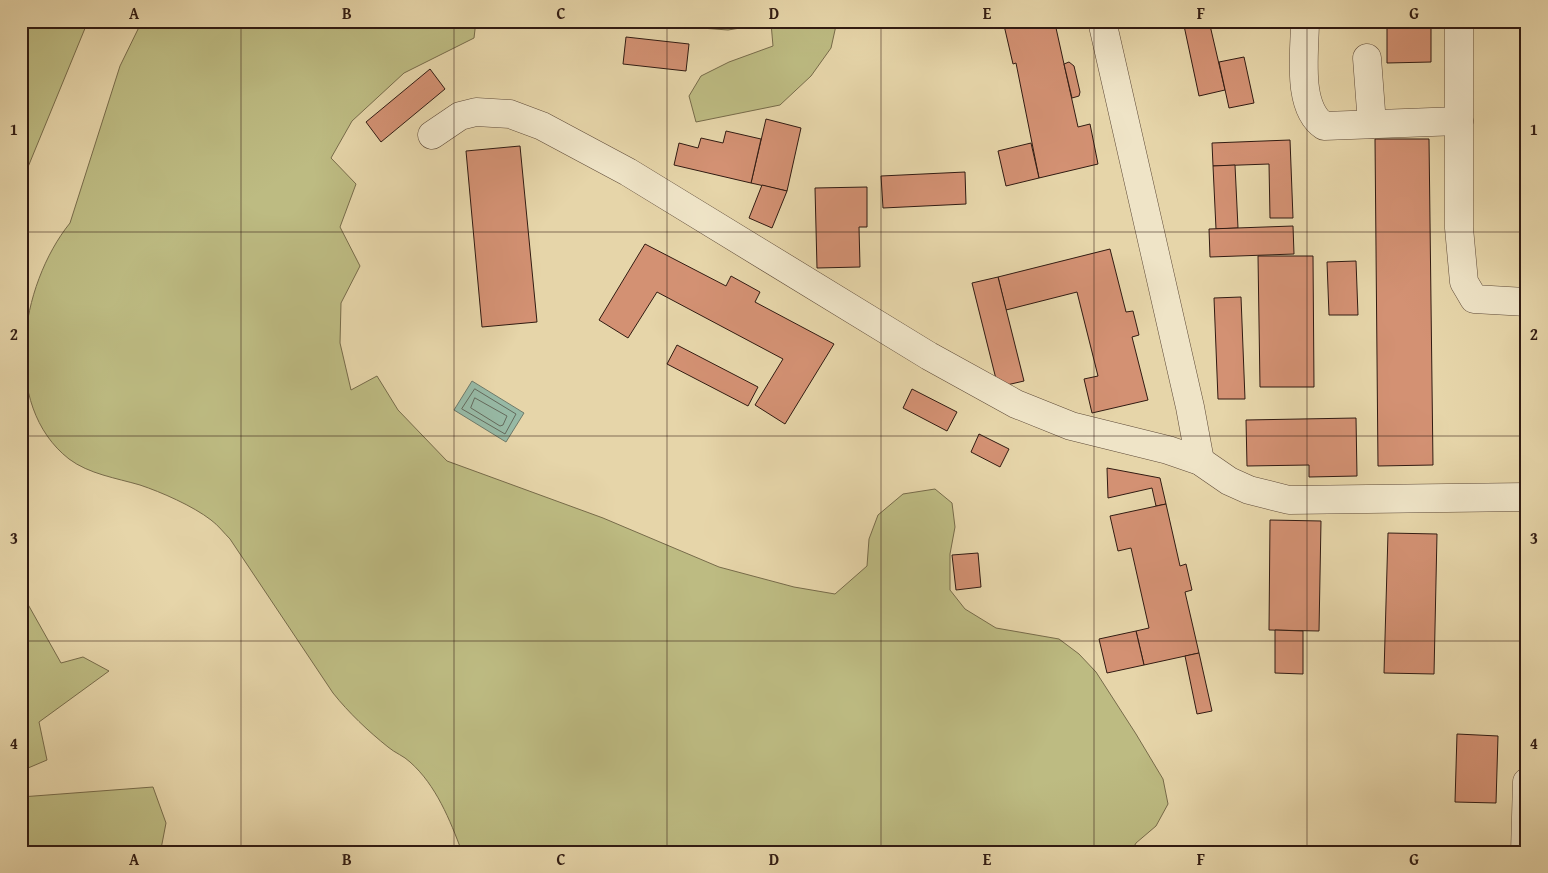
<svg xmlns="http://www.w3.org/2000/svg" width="1548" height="873" viewBox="0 0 1548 873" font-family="'Gentium Book Plus',serif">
	<rect width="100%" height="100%" fill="#e6d5a9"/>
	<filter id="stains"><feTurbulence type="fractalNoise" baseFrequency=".004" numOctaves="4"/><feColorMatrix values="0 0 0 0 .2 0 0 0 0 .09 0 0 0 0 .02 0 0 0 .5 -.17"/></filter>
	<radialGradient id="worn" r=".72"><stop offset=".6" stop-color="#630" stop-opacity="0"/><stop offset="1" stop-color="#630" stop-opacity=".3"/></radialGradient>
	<g fill="#bdbb82" stroke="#776b4a">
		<path d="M 21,21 L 88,21 L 21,184 Z"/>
		<path d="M 142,21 L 476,21 L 474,38 L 404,73 L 352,121 L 331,158 L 356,184 L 340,227 L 360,266 L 341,303 L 340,343 L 351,390 L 377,376 L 398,410 L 447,461 L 603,518 L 719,567 L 794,587 L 835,594 L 867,566 L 869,539 L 878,515 L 903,494 L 935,489 L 952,503 L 955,527 L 950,554 L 950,590 L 965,609 L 996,628 L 1059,639 L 1079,654 L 1096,672 L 1136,734 L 1163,779 L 1168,804 L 1156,826 L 1136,843 L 1131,852 L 462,852 C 450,820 436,785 410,762 C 404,756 395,753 388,747 C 368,731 349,713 333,693 L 230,539 C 224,533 218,525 211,520 C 193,506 161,492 140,485 C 116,478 89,474 69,459 C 0,405 20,285 70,223 L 120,66 Z"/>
		<path d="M 661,21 L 837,21 L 831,48 L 811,76 L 780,105 L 696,122 L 689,96 L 701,76 L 729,62 L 773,46 L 771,23 L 728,30 L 674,26 Z"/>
		<path d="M 21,592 L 61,663 L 83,657 L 109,671 L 39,722 L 47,760 L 21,771 Z"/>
		<path d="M 153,787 L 166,823 L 161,849 L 154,852 L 21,852 L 21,797 Z"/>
	</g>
	<path fill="#97b9a5" stroke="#6e7a6a" d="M 472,381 L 524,413 L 506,442 L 454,410 Z"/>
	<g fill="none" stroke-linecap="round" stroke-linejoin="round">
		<g stroke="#646a5c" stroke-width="1">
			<path d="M 475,389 L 516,414 L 505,434 L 462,409 Z"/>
			<path d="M 475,398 L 507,416 L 503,425 L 500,426 L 471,408 Z"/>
		</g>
	</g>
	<g fill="#d39173" stroke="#311b12">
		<path d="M 1003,21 L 1066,21 L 1067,26 L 1056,28 L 1078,127 L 1090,124 L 1098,164 L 1039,178 L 1016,63 L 1013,64 Z"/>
		<path d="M 1183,21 L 1209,21 L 1225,90 L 1199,96 Z"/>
		<path d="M 1387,21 L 1431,21 L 1431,62 L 1387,63 Z"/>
		<path d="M 626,37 L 689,44 L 686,71 L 623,64 Z"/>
		<path d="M 1244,57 L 1254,103 L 1229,108 L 1219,62 Z"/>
		<path d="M 1069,62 L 1074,66 L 1080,92 L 1079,96 L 1072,98 L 1064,64 Z"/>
		<path d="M 430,69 L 445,89 L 381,142 L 366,122 Z"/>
		<path d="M 766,119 L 801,128 L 787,191 L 751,183 Z"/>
		<path d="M 726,131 L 761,139 L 751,183 L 674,165 L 679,143 L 698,148 L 701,138 L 723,143 Z"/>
		<path d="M 1375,139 L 1429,139 L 1433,465 L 1378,466 Z"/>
		<path d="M 1290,140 L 1293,218 L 1270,218 L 1269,164 L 1213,166 L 1212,143 Z"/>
		<path d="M 1031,143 L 1039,178 L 1006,186 L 998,151 Z"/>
		<path d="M 520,146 L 537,322 L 482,327 L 466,151 Z"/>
		<path d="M 1235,165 L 1238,228 L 1216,229 L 1213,166 Z"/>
		<path d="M 965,172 L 966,204 L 883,208 L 881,176 Z"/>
		<path d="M 762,185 L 787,191 L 772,228 L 749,218 Z"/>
		<path d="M 867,187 L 867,227 L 859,227 L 860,267 L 817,268 L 815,188 Z"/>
		<path d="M 1293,226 L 1294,254 L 1210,257 L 1209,229 Z"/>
		<path d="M 645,244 L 726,286 L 731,276 L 760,292 L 755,302 L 834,344 L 785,424 L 755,405 L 783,359 L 657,292 L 628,338 L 599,320 Z"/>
		<path d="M 1110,249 L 1126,312 L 1133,311 L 1139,335 L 1132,337 L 1148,400 L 1092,413 L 1084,379 L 1098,376 L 1077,292 L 1006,310 L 998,277 Z"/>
		<path d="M 1258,256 L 1313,256 L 1314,387 L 1260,387 Z"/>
		<path d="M 1356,261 L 1358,315 L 1329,315 L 1327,262 Z"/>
		<path d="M 998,277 L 1024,381 L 998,387 L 972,283 Z"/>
		<path d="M 1241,297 L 1245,399 L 1218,399 L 1214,298 Z"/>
		<path d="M 677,345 L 758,387 L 748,406 L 667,364 Z"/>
		<path d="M 912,389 L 957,412 L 947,431 L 903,408 Z"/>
		<path d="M 1356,418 L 1357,476 L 1309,477 L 1309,465 L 1247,466 L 1246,420 Z"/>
		<path d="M 979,434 L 1009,449 L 1000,467 L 971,452 Z"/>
		<path d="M 1107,468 L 1160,478 L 1166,504 L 1156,506 L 1152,488 L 1108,498 Z"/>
		<path d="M 1166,504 L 1180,566 L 1186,564 L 1192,590 L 1185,592 L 1199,653 L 1144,665 L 1136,631 L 1149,628 L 1131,548 L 1118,551 L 1110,516 Z"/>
		<path d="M 1270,520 L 1321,521 L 1319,631 L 1269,630 Z"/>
		<path d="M 1388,533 L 1437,534 L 1434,674 L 1384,673 Z"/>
		<path d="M 978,553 L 981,587 L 956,590 L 952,555 Z"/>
		<path d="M 1275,630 L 1303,631 L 1303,674 L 1275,673 Z"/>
		<path d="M 1136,631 L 1144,665 L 1107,673 L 1099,639 Z"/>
		<path d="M 1199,653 L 1212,711 L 1197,714 L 1185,656 Z"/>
		<path d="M 1457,734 L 1498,736 L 1496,803 L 1455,802 Z"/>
	</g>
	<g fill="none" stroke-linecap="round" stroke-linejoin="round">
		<defs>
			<g id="street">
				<path d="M 1102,21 L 1190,407 L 1200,461"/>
				<path d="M 1305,21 C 1305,52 1296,107 1324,126 L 1459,121"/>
				<path d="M 1459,21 L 1459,228 L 1464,282 L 1474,299 L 1527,302"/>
				<path d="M 1367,58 L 1372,124"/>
				<path d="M 432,135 L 460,116 L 476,112 L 510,114 L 542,126 L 628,172 L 929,356 L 1016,404 L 1071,426 L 1168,450 L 1200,461 L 1229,481 L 1249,490 L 1289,500 L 1527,497"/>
				<path d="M 1525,852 L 1527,782"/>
			</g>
		</defs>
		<use href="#street" stroke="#5e4a38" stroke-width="29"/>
		<use href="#street" stroke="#efe4c7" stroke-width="28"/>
	</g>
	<path fill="none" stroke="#311b12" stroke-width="1" stroke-opacity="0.55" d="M 241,21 L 241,852M 454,21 L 454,852M 667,21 L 667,852M 881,21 L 881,852M 1094,21 L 1094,852M 1307,21 L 1307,852M 21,232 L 1527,232M 21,436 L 1527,436M 21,641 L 1527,641"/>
	<rect width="1548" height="873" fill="none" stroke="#e6d5a9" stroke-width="55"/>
	<rect x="28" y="28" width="1492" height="818" fill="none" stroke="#311b12" stroke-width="2"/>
	<g font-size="16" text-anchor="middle" font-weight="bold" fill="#311b12">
		<text x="134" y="19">A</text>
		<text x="347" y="19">B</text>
		<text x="561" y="19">C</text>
		<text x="774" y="19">D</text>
		<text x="987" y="19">E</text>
		<text x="1201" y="19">F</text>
		<text x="1414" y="19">G</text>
		<text x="14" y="135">1</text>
		<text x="1534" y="135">1</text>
		<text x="14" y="340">2</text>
		<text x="1534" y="340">2</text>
		<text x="14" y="544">3</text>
		<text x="1534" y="544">3</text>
		<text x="14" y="749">4</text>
		<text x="1534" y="749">4</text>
		<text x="134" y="865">A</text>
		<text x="347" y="865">B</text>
		<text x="561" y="865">C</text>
		<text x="774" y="865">D</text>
		<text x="987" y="865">E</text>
		<text x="1201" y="865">F</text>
		<text x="1414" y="865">G</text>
	</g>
	<rect width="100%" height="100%" filter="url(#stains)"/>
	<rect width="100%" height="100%" fill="url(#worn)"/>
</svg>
